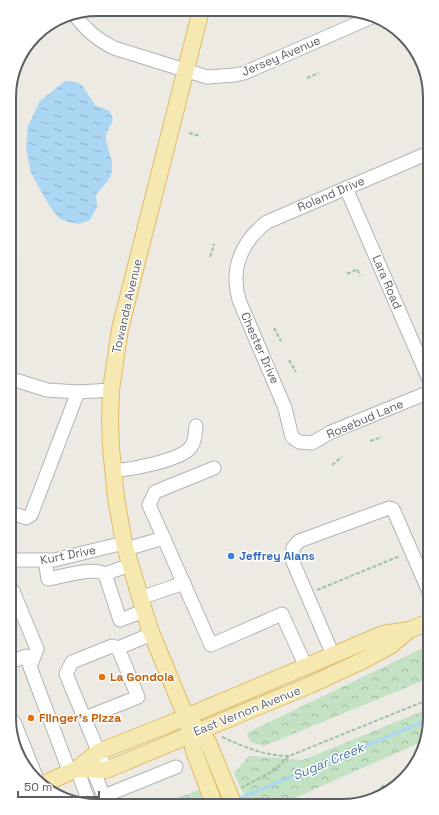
<svg xmlns="http://www.w3.org/2000/svg" width="439" height="815" viewBox="0 0 439 815" font-family="'Space Grotesk',sans-serif">
	<defs>
		<pattern id="forest-crowns" width="20" height="18" patternUnits="userSpaceOnUse"><rect width="20" height="18" fill="#c3e1c3"/><path d="M2 6a3 3 0 1 1 6 0M12 15a3 3 0 1 1 6 0" fill="none" stroke="#a1baa2"/></pattern>
		<pattern id="water-ripples" width="26" height="14" patternUnits="userSpaceOnUse"><rect width="26" height="14" fill="#abd6f4"/><path d="M2 4q2-2 4 0t4 0M15 11q2-2 4 0t4 0" fill="none" stroke="#8eb1c9"/></pattern>
	</defs>
	<rect width="100%" height="100%" fill="#eceae3"/>
	<g fill="url(#forest-crowns)">
		<path d="M 429,645 L 429,678 L 264,746 L 250,742 L 247,733 Z"/>
		<path d="M 430,708 L 430,724 L 423,741 L 286,802 L 248,803 L 234,773 L 249,756 L 303,760 Z"/>
		<path d="M 199,790 L 205,804 L 162,804 Z"/>
	</g>
	<path fill="url(#water-ripples)" d="M 65,81 L 76,82 L 82,85 L 95,105 L 110,111 L 113,120 C 110,126 105,133 106,140 C 108,153 115,161 111,175 C 109,181 100,189 96,195 L 97,207 L 90,220 L 79,224 L 68,222 L 59,218 L 50,207 L 31,173 L 26,148 L 28,126 L 40,101 Z"/>
	<g fill="none" stroke-linecap="round" stroke-linejoin="round">
		<path stroke="#abd6f4" stroke-width="3" d="M 238,799 L 430,719"/>
		<defs>
			<g id="minor">
				<path d="M 74,14 C 85,29 97,40 114,48 L 207,77 L 235,75 L 244,73 L 372,17"/>
				<path d="M 426,154 L 267,222 C 242,241 230,268 239,300 L 285,408 L 292,437 L 299,442 L 312,443 L 331,432 L 427,393"/>
				<path d="M 346,188 L 427,375"/>
				<path d="M 12,379 L 47,390 L 78,392 L 111,390"/>
				<path d="M 214,468 L 155,492 L 149,505 L 211,645 L 282,614 L 306,667"/>
				<path d="M 114,471 C 132,469 180,461 191,447 C 196,440 195,433 196,426"/>
				<path d="M 12,513 L 26,518 L 31,515 L 78,392"/>
				<path d="M 126,549 L 164,538"/>
				<path d="M 13,560 L 54,560 L 124,543"/>
				<path d="M 45,560 L 48,579 C 62,577 93,566 105,574"/>
				<path d="M 130,565 L 105,574 L 120,620 L 144,611"/>
				<path d="M 13,591 L 37,649 L 30,667"/>
				<path d="M 140,598 L 184,583"/>
				<path d="M 333,655 L 293,562 L 293,548 L 299,541 L 389,508 L 393,509 L 429,592"/>
				<path d="M 13,661 L 26,656 L 70,773"/>
				<path d="M 85,718 L 138,697 L 118,648"/>
				<path d="M 14,722 L 39,784"/>
				<path d="M 89,761 L 104,796 L 176,767"/>
				<path d="M 77,769 L 90,805"/>
				<path d="M 106,770 L 66,674 L 72,662 L 112,646 L 118,648 L 152,634"/>
			</g>
			<g id="major">
				<path d="M 201,10 L 120,329 L 111,390 L 110,421 L 111,448 L 116,498 L 124,543 L 149,627 L 186,717 L 194,751 L 208,788"/>
				<path d="M 193,724 L 208,742 L 224,781"/>
				<path d="M 77,769 L 106,770 L 310,685 L 364,660 L 390,646 L 409,630 L 429,622"/>
				<path d="M 41,785 L 77,769 L 98,752 L 169,724 L 383,634 L 409,630"/>
			</g>
		</defs>
		<use href="#minor" stroke="#b1b4b7" stroke-width="15"/>
		<use href="#major" stroke="#e0bc69" stroke-width="18"/>
		<g stroke="#9dc1a7" stroke-width="2" stroke-dasharray="4 2" stroke-linecap="butt">
			<path d="M 307,78 L 319,73"/>
			<path d="M 189,133 L 201,136"/>
			<path d="M 210,257 L 214,245 L 213,244"/>
			<path d="M 347,274 L 357,269 L 360,276"/>
			<path d="M 274,328 L 281,341"/>
			<path d="M 289,360 L 296,372"/>
			<path d="M 370,441 L 382,437"/>
			<path d="M 332,465 L 342,457"/>
			<path d="M 317,590 L 400,556"/>
			<path d="M 222,737 C 245,747 264,756 289,756"/>
			<path d="M 241,788 L 275,770 L 289,756 L 430,699"/>
			<path d="M 381,788 L 384,785 L 388,789"/>
			<path d="M 190,804 L 199,803"/>
		</g>
		<use href="#minor" stroke="#fff" stroke-width="13"/>
		<use href="#major" stroke="#f5e8b0" stroke-width="16"/>
		<defs>
			<g id="major-bridge">
				<path d="M 224,781 L 233,803"/>
				<path d="M 208,788 L 214,803"/>
			</g>
		</defs>
		<use href="#major-bridge" stroke="#e0bc69" stroke-width="18" stroke-linecap="butt"/>
		<use href="#major-bridge" stroke="#f5e8b0" stroke-width="16"/>
	</g>
	<circle fill="#3f7fe0" stroke="#fff" stroke-width="1.5" cx="231" cy="556" r="4"/>
	<g fill="#e8710a" stroke="#fff" stroke-width="1.5">
		<circle cx="102" cy="677" r="4"/>
		<circle cx="31" cy="718" r="4"/>
	</g>
	<g text-anchor="middle" stroke-width="3" stroke-linejoin="round" paint-order="stroke">
		<g font-size="12" fill="#5b5f62" stroke="#fff">
			<text transform="translate(281 56) rotate(-23)" y="4">Jersey Avenue</text>
			<text transform="translate(331 194) rotate(-23)" y="4">Roland Drive</text>
			<text transform="translate(387 282) rotate(67)" y="4">Lara Road</text>
			<text transform="translate(127 306) rotate(-77)" y="4">Towanda Avenue</text>
			<text transform="translate(260 348) rotate(66)" y="4">Chester Drive</text>
			<text transform="translate(365 419) rotate(-23)" y="4">Rosebud Lane</text>
			<text transform="translate(68 555) rotate(-11)" y="4">Kurt Drive</text>
			<text transform="translate(247 711) rotate(-22)" y="4">East Vernon Avenue</text>
		</g>
		<g font-size="12" font-weight="bold" fill="#366cbe" stroke="#fff" text-anchor="start">
			<text x="239" y="560">Jeffrey Alans</text>
		</g>
		<g font-size="12" font-weight="bold" fill="#c56008" stroke="#fff" text-anchor="start">
			<text x="110" y="681">La Gondola</text>
			<text x="39" y="722">Flinger's Pizza</text>
		</g>
		<g font-size="13" font-style="italic" fill="#4b78a4" stroke="#fff">
			<text transform="translate(328 761) rotate(-23)" y="5">Sugar Creek</text>
		</g>
	</g>
	<path d="M0 0H439V815H0ZM97 16H342A81 81 0 0 1 423 97V718A81 81 0 0 1 342 799H97A81 81 0 0 1 16 718V97A81 81 0 0 1 97 16Z" fill="#fff" fill-rule="evenodd"/>
	<path fill="none" stroke="#5b5f62" stroke-width="2" d="M97 16H342A81 81 0 0 1 423 97V718A81 81 0 0 1 342 799H97A81 81 0 0 1 16 718V97A81 81 0 0 1 97 16Z"/>
	<path d="M18 791v6h81v-6" fill="none" stroke="#5b5f62" stroke-width="2"/>
	<text x="24" y="791" font-size="12" fill="#5b5f62" stroke="#ffffff" stroke-width="3" paint-order="stroke">50 m</text>
</svg>
